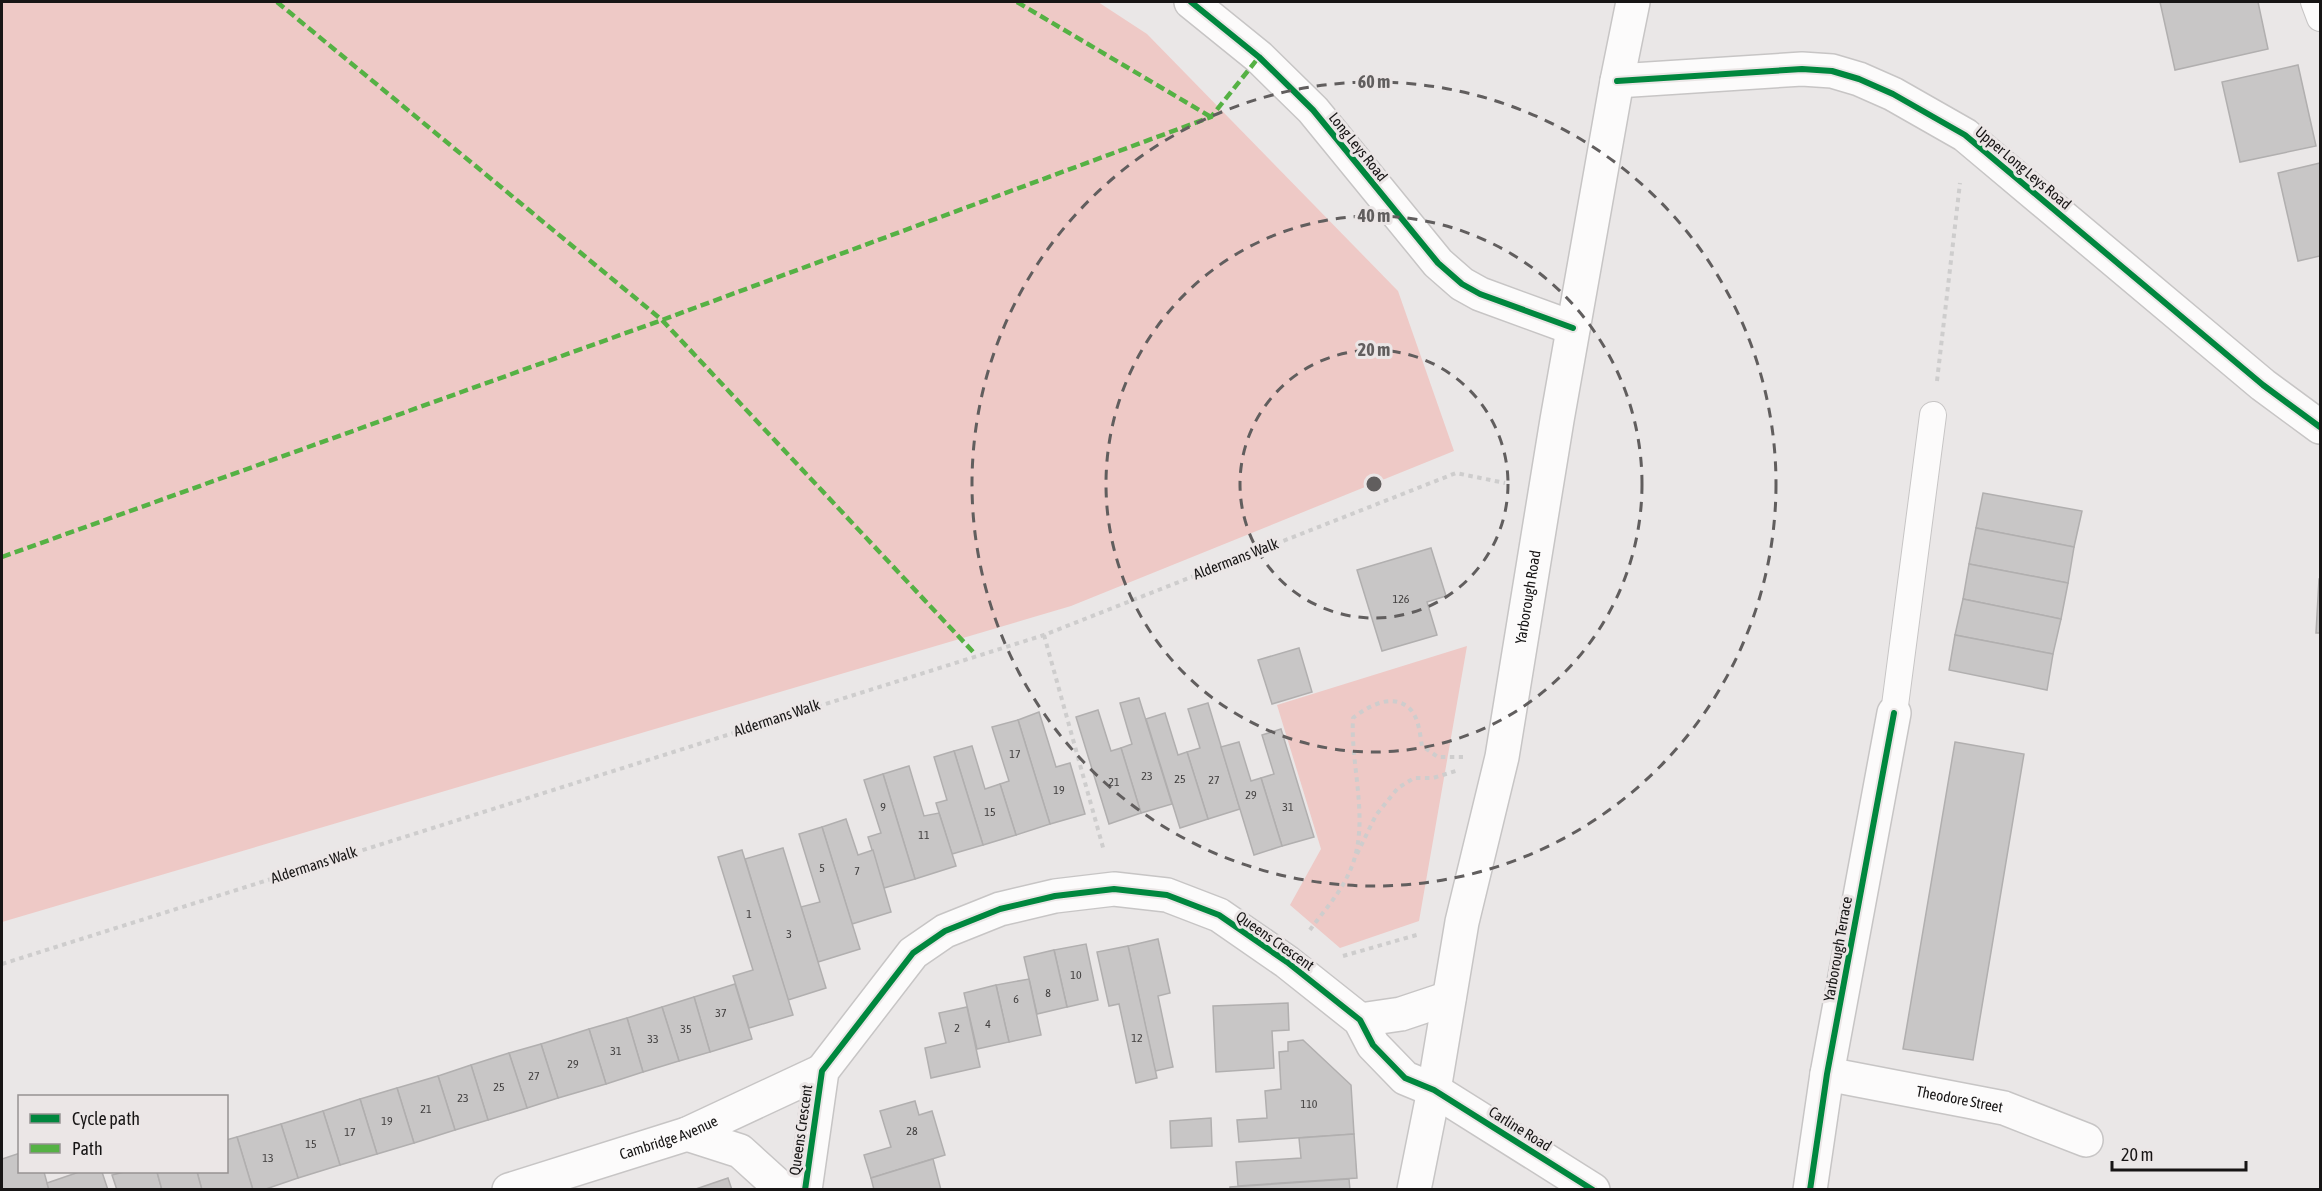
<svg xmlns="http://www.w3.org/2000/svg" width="2322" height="1191" viewBox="0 0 2322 1191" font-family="'Asap Condensed',sans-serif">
	<rect width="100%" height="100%" fill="#eae7e7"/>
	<g fill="#eec9c6">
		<path d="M 2,2 L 1098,2 L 1147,34 L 1398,291 L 1454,451 L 1071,606 L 2,922 Z"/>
		<path d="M 1467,646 L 1419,921 L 1340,948 L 1290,905 L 1321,849 L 1277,705 Z"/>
	</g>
	<g fill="#c8c6c6" stroke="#b1afaf" stroke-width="1.5">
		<path d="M 2160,2 L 2258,2 L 2268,49 L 2175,70 Z"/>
		<path d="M 2298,65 L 2316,146 L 2240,162 L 2222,82 Z"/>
		<path d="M 2320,163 L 2320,256 L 2298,261 L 2278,173 Z"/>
		<path d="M 1983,493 L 2082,511 L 2074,547 L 1976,528 Z"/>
		<path d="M 1976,528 L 2074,547 L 2068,583 L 1969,564 Z"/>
		<path d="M 1431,548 L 1446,596 L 1427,602 L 1437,635 L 1382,651 L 1357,570 Z"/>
		<path d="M 1969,564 L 2068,583 L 2061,619 L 1963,599 Z"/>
		<path d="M 2319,579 L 2320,579 L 2320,633 L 2316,633 Z"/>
		<path d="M 1963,599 L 2061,619 L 2053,654 L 1955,635 Z"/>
		<path d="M 1955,635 L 2053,654 L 2047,690 L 1949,670 Z"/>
		<path d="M 1299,648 L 1312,692 L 1272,704 L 1258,660 Z"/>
		<path d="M 1139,698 L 1172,804 L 1141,813 L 1121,748 L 1132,744 L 1120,703 Z"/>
		<path d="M 1208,703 L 1240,809 L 1208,819 L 1187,752 L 1200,748 L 1188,709 Z"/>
		<path d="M 1098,710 L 1111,751 L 1121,748 L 1141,813 L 1109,824 L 1076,717 Z"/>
		<path d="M 1039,712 L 1056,767 L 1070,763 L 1085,814 L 1050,824 L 1018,720 Z"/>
		<path d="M 1165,713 L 1178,755 L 1187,752 L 1208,819 L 1180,828 L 1146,719 Z"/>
		<path d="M 1018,720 L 1050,824 L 1016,835 L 1000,784 L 1009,781 L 992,727 Z"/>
		<path d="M 1281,729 L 1314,837 L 1282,846 L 1261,778 L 1274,774 L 1262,735 Z"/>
		<path d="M 1239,742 L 1251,781 L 1261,778 L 1282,846 L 1254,855 L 1221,747 Z"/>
		<path d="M 1955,742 L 2024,754 L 1973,1060 L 1903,1049 Z"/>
		<path d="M 972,746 L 985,789 L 1000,784 L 1016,835 L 983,845 L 954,751 Z"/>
		<path d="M 954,751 L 983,845 L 952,854 L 936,803 L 947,800 L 934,757 Z"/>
		<path d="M 909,766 L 924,816 L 939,813 L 956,866 L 915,879 L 883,774 Z"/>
		<path d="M 883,774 L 915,879 L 884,888 L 868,837 L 881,833 L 864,780 Z"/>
		<path d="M 846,819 L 858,855 L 873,850 L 891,912 L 852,924 L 822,827 Z"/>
		<path d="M 822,827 L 860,949 L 818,962 L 801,907 L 820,902 L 799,834 Z"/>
		<path d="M 783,848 L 826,988 L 788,1000 L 745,859 Z"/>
		<path d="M 742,850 L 793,1015 L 749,1028 L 733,976 L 753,970 L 718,857 Z"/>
		<path d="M 1158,939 L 1170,993 L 1158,996 L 1173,1067 L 1155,1071 L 1128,946 Z"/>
		<path d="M 1086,944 L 1098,1000 L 1067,1007 L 1054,950 Z"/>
		<path d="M 1128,946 L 1157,1078 L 1136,1083 L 1119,1004 L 1109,1006 L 1097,952 Z"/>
		<path d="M 1054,950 L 1067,1007 L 1037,1014 L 1024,957 Z"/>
		<path d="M 1029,979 L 1041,1035 L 1009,1042 L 996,985 Z"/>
		<path d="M 735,984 L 752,1039 L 710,1052 L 694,997 Z"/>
		<path d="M 996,985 L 1009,1042 L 977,1049 L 964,993 Z"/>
		<path d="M 694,997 L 710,1052 L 679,1061 L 662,1007 Z"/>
		<path d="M 1288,1003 L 1289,1030 L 1272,1031 L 1274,1068 L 1216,1072 L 1213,1006 Z"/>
		<path d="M 662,1007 L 679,1061 L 643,1072 L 627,1018 Z"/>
		<path d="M 967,1007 L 980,1067 L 931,1078 L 925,1048 L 946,1043 L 939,1013 Z"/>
		<path d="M 627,1018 L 643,1072 L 606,1084 L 589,1029 Z"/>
		<path d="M 589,1029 L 606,1084 L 558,1098 L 541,1044 Z"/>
		<path d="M 1303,1040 L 1351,1085 L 1354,1134 L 1239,1142 L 1237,1120 L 1267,1118 L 1265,1091 L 1281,1089 L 1279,1052 L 1288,1051 L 1288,1042 Z"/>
		<path d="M 541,1044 L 558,1098 L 527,1108 L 509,1053 Z"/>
		<path d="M 509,1053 L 527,1108 L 488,1120 L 471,1065 Z"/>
		<path d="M 471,1065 L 488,1120 L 455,1130 L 438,1076 Z"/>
		<path d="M 438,1076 L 455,1130 L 414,1143 L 397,1088 Z"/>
		<path d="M 397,1088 L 414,1143 L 377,1154 L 360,1099 Z"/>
		<path d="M 360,1099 L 377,1154 L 340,1165 L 323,1111 Z"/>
		<path d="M 915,1101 L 919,1115 L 932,1111 L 945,1155 L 871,1178 L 864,1155 L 891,1147 L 880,1111 Z"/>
		<path d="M 323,1111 L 340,1165 L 298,1178 L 281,1124 Z"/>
		<path d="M 1211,1118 L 1212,1146 L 1171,1148 L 1170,1121 Z"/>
		<path d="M 281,1124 L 298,1178 L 263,1190 L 253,1190 L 237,1137 Z"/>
		<path d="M 1354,1134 L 1357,1178 L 1238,1186 L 1236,1162 L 1301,1158 L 1299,1138 Z"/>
		<path d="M 237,1137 L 253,1190 L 202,1190 L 197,1172 L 226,1172 L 226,1140 Z"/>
		<path d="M 20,1153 L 20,1172 L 44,1172 L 49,1190 L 2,1190 L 2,1159 Z"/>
		<path d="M 933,1159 L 941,1190 L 874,1190 L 871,1178 Z"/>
		<path d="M 79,1172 L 102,1172 L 108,1190 L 49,1190 L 47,1183 Z"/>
		<path d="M 124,1172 L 157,1172 L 162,1190 L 117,1190 L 112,1175 Z"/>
		<path d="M 157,1172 L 197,1172 L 202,1190 L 162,1190 Z"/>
		<path d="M 728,1178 L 732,1190 L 693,1190 Z"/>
		<path d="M 1349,1179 L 1350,1190 L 1230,1190 L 1230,1187 Z"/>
	</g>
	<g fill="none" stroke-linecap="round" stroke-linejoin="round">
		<defs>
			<g id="lane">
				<path d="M 2314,2 L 2320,18"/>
				<path d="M 1894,713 L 1933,415"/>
			</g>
			<g id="street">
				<path d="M 1617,81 L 1802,69 L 1832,71 L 1859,79 L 1893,94 L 1965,135 L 2263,385 L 2320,427"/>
				<path d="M 1360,1020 L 1401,1014 L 1449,998"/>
				<path id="s1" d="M 1827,1074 L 2004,1108 L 2086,1140"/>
				<path d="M 687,1134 L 740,1151 L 783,1190"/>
				<path id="s2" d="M 509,1190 L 687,1134 L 822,1071"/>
				<path d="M 805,1190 L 822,1071 L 913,953 L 945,931 L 1000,909 L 1055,896 L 1114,889 L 1167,895 L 1219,915 L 1287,962 L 1360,1020 L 1373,1045 L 1405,1078 L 1434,1090 L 1593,1190"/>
				<path d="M 1810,1190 L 1827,1074 L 1894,713"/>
			</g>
			<g id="secondary">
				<path d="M 1191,2 L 1259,57 L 1313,110 L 1438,263 L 1462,284 L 1480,294 L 1573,328"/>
				<path id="s3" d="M 1414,1190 L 1434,1090 L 1462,922 L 1502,757 L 1557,420 L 1617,81 L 1633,2"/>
			</g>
		</defs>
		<use href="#lane" stroke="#c7c5c5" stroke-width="28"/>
		<use href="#street" stroke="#c7c5c5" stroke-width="36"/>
		<use href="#secondary" stroke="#c7c5c5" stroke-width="36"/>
		<g stroke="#cecdcd" stroke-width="4" stroke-dasharray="4.5 4.5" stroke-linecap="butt">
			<path d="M 1937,381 L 1960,183"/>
			<path d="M 1044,635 L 1104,851"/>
			<path d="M 1357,854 L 1376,815 L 1398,788 L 1414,778 L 1433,778 L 1459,770"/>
			<path d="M 1310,930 C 1322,913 1338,896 1347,877 C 1373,828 1350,770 1353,718 C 1368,706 1393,692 1410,709 C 1419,718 1420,735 1422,746 L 1438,757 L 1463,757"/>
			<path d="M 1343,956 L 1420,934"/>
			<path d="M 2,964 L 1044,635 L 1456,473 L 1505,483"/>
		</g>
		<use href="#lane" stroke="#fcfbfb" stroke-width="26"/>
		<use href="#street" stroke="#fcfbfb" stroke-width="33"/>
		<use href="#secondary" stroke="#fcfbfb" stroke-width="33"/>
		<g stroke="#55b144" stroke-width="4.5" stroke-dasharray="9 4.5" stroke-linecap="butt">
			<path d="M 277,2 L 662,320 L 976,655"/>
			<path d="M 1017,2 L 1211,117"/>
			<path d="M 2,557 L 662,320 L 1211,117 L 1259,57"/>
		</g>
		<defs>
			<g id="cycleway">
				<path d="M 1191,2 L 1259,57 L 1313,110 L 1438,263 L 1462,284 L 1480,294 L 1573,328"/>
				<path d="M 1617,81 L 1802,69 L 1832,71 L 1859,79 L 1893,94 L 1965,135 L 2263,385 L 2320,427"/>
				<path d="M 805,1190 L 822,1071 L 913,953 L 945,931 L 1000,909 L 1055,896 L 1114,889 L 1167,895 L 1219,915 L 1287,962 L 1360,1020 L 1373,1045 L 1405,1078 L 1434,1090 L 1593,1190"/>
				<path d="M 1810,1190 L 1827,1074 L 1894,713"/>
			</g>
		</defs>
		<use href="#cycleway" stroke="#ebe6e6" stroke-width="10"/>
		<use href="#cycleway" stroke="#00873e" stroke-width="6"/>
	</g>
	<g fill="none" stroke="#615e5e" stroke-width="3" stroke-dasharray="10 8">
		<circle cx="1374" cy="484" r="134"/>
		<circle cx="1374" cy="484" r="268"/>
		<circle cx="1374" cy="484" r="402"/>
	</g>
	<g text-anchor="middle" stroke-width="6" stroke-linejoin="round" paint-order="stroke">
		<g font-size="12" fill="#434141">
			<text x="1401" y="603">126</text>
			<text x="1015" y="758">17</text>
			<text x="1147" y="780">23</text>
			<text x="1180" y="783">25</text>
			<text x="1214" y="784">27</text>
			<text x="1114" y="786">21</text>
			<text x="1059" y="794">19</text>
			<text x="1251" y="799">29</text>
			<text x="883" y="811">9</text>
			<text x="1288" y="811">31</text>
			<text x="990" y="816">15</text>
			<text x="924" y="839">11</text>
			<text x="822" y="872">5</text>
			<text x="857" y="875">7</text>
			<text x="749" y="918">1</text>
			<text x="789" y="938">3</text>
			<text x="1076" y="979">10</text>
			<text x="1048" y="997">8</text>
			<text x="1016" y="1003">6</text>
			<text x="721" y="1017">37</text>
			<text x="988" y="1028">4</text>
			<text x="957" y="1032">2</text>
			<text x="686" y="1033">35</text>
			<text x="1137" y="1042">12</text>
			<text x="653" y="1043">33</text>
			<text x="616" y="1055">31</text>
			<text x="573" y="1068">29</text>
			<text x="534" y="1080">27</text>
			<text x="499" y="1091">25</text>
			<text x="463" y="1102">23</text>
			<text x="1309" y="1108">110</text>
			<text x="426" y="1113">21</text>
			<text x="387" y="1125">19</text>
			<text x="912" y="1135">28</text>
			<text x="350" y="1136">17</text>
			<text x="311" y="1148">15</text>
			<text x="268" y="1162">13</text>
		</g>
		<g font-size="15" fill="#171515" stroke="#ebe6e6">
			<text transform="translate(1358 147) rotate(51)" y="5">Long Leys Road</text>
			<text transform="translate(2023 168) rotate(40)" y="5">Upper Long Leys Road</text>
			<text transform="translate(1236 559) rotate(-21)" y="5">Aldermans Walk</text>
			<text dy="5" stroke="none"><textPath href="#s3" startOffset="604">Yarborough Road</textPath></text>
			<text transform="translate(777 718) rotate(-18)" y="5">Aldermans Walk</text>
			<text transform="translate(314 865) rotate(-18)" y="5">Aldermans Walk</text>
			<text transform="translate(1275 941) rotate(35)" y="5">Queens Crescent</text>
			<text transform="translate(1838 949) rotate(-80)" y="5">Yarborough Terrace</text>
			<text dy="5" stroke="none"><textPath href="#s1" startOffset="135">Theodore Street</textPath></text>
			<text transform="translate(1520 1129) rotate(32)" y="5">Carline Road</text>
			<text transform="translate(801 1130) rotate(-82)" y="5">Queens Crescent</text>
			<text dy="5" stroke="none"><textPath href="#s2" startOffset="168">Cambridge Avenue</textPath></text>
		</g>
	</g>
	<circle cx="1374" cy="484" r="9" fill="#615e5e" stroke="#ebe6e6" stroke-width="3"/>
	<g font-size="18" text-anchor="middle" font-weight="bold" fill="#615e5e" stroke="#ebe6e6" stroke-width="6" stroke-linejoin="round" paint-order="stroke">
		<text x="1374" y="88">60 m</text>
		<text x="1374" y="222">40 m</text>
		<text x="1374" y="356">20 m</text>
	</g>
	<rect width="2322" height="1191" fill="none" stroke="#171515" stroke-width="6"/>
	<rect x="18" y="1095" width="210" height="78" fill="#ebe6e6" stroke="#969292" stroke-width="1.5"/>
	<rect x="30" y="1114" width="30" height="9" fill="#00873e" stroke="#969292" stroke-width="1.5"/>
	<text x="72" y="1125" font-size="18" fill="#171515">Cycle path</text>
	<rect x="30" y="1144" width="30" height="9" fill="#55b144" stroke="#969292" stroke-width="1.5"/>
	<text x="72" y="1155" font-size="18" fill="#171515">Path</text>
	<path d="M2112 1161v9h134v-9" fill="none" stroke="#171515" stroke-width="3"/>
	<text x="2121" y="1161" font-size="18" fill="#171515" stroke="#ebe6e6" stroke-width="4.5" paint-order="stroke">20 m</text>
</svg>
